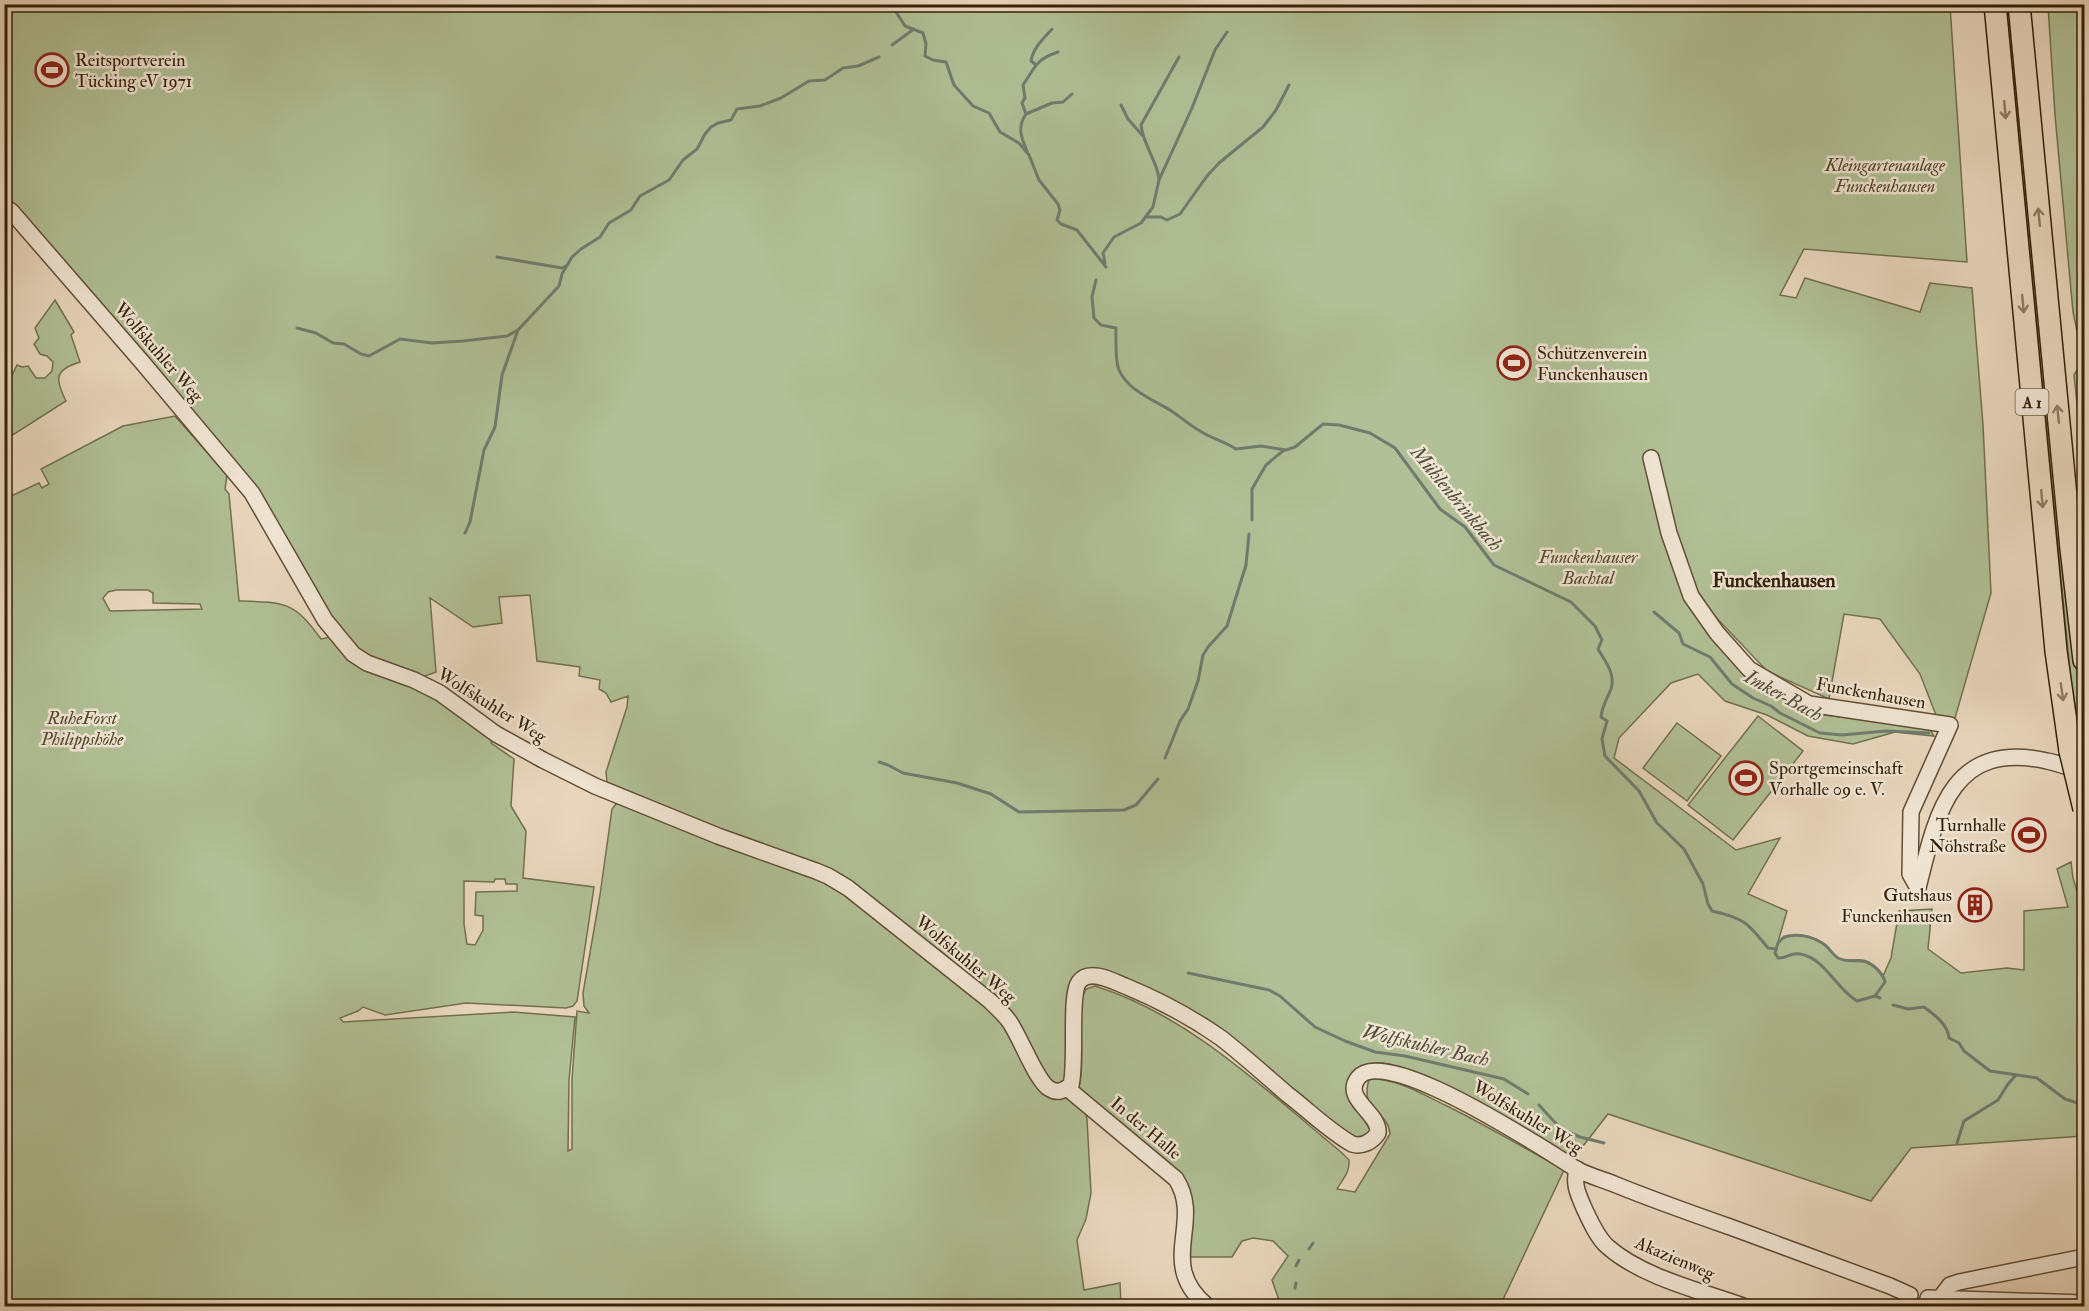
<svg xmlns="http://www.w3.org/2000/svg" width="2089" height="1311" viewBox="0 0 2089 1311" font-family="'IM FELL Double Pica',serif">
	<rect width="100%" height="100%" fill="#ead8bf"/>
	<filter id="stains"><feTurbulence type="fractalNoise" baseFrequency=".00333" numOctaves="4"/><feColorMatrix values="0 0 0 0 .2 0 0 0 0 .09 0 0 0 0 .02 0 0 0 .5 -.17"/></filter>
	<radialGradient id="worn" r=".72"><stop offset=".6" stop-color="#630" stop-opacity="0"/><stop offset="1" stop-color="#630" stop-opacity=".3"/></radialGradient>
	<g fill="#b1c096" stroke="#72704f" stroke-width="1.5" fill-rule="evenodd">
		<path d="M 4,5 L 1950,5 L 1967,262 L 1804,249 L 1780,295 L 1796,298 L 1805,278 L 1920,312 L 1930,283 L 1972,288 L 1983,425 L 1991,593 L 1955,718 L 1936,715 L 1920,674 L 1880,619 L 1844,614 L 1829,699 L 1767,671 L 1692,592 L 1689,599 L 1705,626 L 1752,681 L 1824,715 L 1928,726 L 1934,736 L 1895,732 L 1853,744 L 1808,736 L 1767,715 L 1725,701 L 1698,674 L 1671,683 L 1619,738 L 1614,758 L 1736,850 L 1780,838 L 1748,894 L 1787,911 L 1778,942 C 1791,931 1812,934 1825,945 C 1830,949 1833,955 1838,958 C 1846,962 1853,959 1861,960 C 1871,961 1877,969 1883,976 L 1891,958 L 1899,911 L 1932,909 L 1928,949 L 1961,973 L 2007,968 L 2024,970 L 2024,911 L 2068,907 L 2057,869 L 2071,862 L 2073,878 L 2084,913 L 2084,1136 L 1911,1148 L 1871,1201 L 1608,1114 L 1569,1164 C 1533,1142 1396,1049 1359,1076 C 1342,1101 1380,1111 1378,1133 C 1370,1145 1359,1148 1346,1141 C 1319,1119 1292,1097 1264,1075 C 1243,1057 1223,1039 1200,1024 C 1177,1009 1151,997 1126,986 C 1114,981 1090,968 1079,981 C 1068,995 1077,1062 1071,1085 L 1067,1088 L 1083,1101 L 1087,1119 L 1091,1193 L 1086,1219 L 1077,1240 L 1084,1290 L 1120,1283 L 1121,1306 L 5,1306 L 4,497 L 9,497 L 39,483 L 42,488 L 49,484 L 41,469 L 123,426 L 175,416 L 227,475 L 225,489 L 229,494 L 239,601 C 284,602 294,601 321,639 L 331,637 L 345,652 L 364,666 L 432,694 L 492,738 L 491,743 L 514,759 L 511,806 L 526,831 L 523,878 L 594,887 L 577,1001 L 573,1006 L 566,1008 L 466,1003 L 385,1015 L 363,1007 L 358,1011 L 340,1018 L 343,1022 L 513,1012 L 575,1017 L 569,1080 L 568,1151 L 572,1149 L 572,1079 L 577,1011 L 589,1013 L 584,1006 L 583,993 L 600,895 L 612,809 L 616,804 L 623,804 L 697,834 L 702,822 L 607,782 L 606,772 L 627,707 L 628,696 L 611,702 L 606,693 L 599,689 L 600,680 L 579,676 L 580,667 L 537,661 L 530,595 L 499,597 L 502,623 L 473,627 L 430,598 L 436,672 L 414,680 C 367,665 355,661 325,620 L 252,493 L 142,362 L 11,211 L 5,206 ZM 116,590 L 148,590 L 153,593 L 153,603 L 200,604 L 202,609 L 110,611 L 103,598 L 108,592 ZM 495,879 L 505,879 L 506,884 L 517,884 L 517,891 L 476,892 L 475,915 L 483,916 L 483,930 L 475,945 L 467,944 L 464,924 L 464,881 L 494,882 Z"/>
		<path d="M 2006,5 L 2010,5 L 2066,589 L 2084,727 L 2084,759 L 2071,682 Z"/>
		<path d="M 2048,5 L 2084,5 L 2084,431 L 2080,432 L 2074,375 L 2083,360 L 2073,312 L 2055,115 Z"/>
		<path d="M 55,300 L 74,332 L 71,335 L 80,362 C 54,370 55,379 66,401 L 5,440 L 5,390 L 17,365 L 22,367 L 28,366 L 36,378 L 45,378 L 52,371 L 53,362 L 47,356 L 40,354 L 34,344 L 39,338 L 35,328 Z"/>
		<path d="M 1758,716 L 1803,751 L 1733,840 L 1688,805 Z"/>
		<path d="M 1677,723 L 1721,756 L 1687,801 L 1643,768 Z"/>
		<path d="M 1095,986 C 1191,1016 1265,1090 1341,1152 L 1349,1160 C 1350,1173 1343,1178 1337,1189 L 1355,1192 L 1390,1134 C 1388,1109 1359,1113 1369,1079 C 1397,1078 1422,1094 1447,1106 C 1487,1126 1525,1148 1564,1170 L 1500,1306 L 1281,1306 L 1272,1280 L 1288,1256 L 1273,1241 L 1253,1238 L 1242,1241 L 1232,1257 L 1185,1257 L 1184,1189 L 1078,1091 C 1087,1063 1075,1008 1086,989 Z"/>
	</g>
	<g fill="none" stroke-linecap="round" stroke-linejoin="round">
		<g stroke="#707c70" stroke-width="3">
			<path d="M 891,4 L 905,26 L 923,33 L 926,44 L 925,56 L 933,60 L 946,62 L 954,85 L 973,106 L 989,113 L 1000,132 L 1019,143 L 1029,155 L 1039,180 L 1058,204 L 1060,210 L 1057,220 L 1061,224 L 1077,230 L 1106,267"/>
			<path d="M 892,45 L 914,29"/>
			<path d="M 1035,64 L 1031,61 C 1033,48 1043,39 1052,29"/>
			<path d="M 1121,105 L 1128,119 L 1142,135"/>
			<path d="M 1026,114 L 1052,103 L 1063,102 L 1072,94"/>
			<path d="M 1027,151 C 1021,137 1017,127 1026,114 L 1022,103 L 1025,98 L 1023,85 C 1036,66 1035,60 1058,52"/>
			<path d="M 1159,179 C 1157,160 1143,145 1141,125 L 1179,57"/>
			<path d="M 1147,217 L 1161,217 L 1167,220 L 1180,214 L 1207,176 L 1219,163 L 1263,127 L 1276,110 L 1289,85"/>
			<path d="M 497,257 L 562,268 L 566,266"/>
			<path d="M 1105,263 L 1103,253 L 1114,237 L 1141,223 L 1153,207 L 1159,180 L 1192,108 L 1215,50 L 1227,32"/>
			<path d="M 1096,280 L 1092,297 L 1094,318 L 1101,325 L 1116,328 C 1116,339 1115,361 1119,370 C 1129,392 1155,400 1173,412 C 1184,420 1195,429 1207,435 C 1219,441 1224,441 1236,449 L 1261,446 L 1286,450 L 1295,447 L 1323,424 L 1339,425 L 1370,433 L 1395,448 L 1440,509 L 1465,527 L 1494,565 L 1571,602 L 1595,626 L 1602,640 L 1598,649 C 1605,661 1616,674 1611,689 C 1607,699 1602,706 1601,717 L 1607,721 L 1602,739 L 1605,756 L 1639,791 L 1657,823 L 1684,849 L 1703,884 L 1708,904 L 1712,911 C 1744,918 1748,923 1768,948 L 1776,949"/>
			<path d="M 297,328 L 316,333 L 333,343 L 344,344 L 361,354 L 369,356 L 400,339 L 432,343 L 463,341 L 507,336 L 518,330 L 559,286 L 562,274 L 572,257 L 581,249 L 600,237 L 609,223 L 631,210 L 640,196 L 669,180 L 683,160 L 697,149 L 705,134 L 711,127 L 718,123 L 731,120 L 737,109 L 760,106 L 781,98 L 809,81 L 825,80 L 843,68 L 858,66 L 879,57"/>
			<path d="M 1252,520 L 1252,489 L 1266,465 L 1284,450"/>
			<path d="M 465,533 L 470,522 L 484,450 L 495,427 L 502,375 L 518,330"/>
			<path d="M 1654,612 L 1679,633 L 1683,644 L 1710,657 L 1732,684 L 1753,698 L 1771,706 L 1780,713 L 1820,733 L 1842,735 L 1886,731 L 1929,733"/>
			<path d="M 1165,758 L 1180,721 L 1188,709 L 1198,681 L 1203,655 L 1208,647 L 1227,626 L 1246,565 L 1249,534"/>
			<path d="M 879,762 L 888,765 L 903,773 L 957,783 L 991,794 L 1019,812 L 1124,810 L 1136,805 L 1158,779"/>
			<path d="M 1188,973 L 1269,990 L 1280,996 L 1315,1027 L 1345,1041 L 1375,1052 L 1405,1056 L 1504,1079 L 1528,1094"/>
			<path d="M 1875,996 L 1857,1001 C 1836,989 1825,958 1800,954 C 1791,952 1786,959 1778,958 L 1775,953 L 1778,943 L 1784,937 C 1797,933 1813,936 1825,945 C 1830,949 1833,955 1838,958 C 1854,966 1861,953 1878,970 C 1882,975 1884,977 1885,982 L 1875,996 L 1880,998"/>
			<path d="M 1893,1005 L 1908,1009 L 1924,1007 C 1935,1015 1948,1025 1949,1038 L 1959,1043 L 1964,1051 L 1990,1071 L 2037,1078 L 2065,1099 L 2084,1105"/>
			<path d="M 1539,1105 L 1561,1129 L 1580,1137 L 1604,1143"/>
			<path d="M 1957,1143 L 1964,1121 L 1998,1100 L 2008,1084 L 2016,1075"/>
			<path d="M 1309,1249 L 1313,1243"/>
			<path d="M 1296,1266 L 1299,1260"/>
			<path d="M 1295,1288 L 1296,1283"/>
			<path d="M 460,1304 L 461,1306"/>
		</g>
		<defs>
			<g id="minor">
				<path d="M 4,206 L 11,211 L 142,362 L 252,493 L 325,620 L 353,654 L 367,663 L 414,680 L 440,693 L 496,734 L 543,760 L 595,786 L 718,836 L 816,871 L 828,876 L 848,888 L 990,1001 C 996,1007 1004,1014 1009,1021 C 1020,1036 1037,1083 1050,1089 C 1058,1094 1064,1090 1071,1085 C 1077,1062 1069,995 1079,982 C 1089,968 1113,981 1125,986 C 1159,1000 1191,1017 1221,1038 C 1244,1056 1265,1075 1287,1094 C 1308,1110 1329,1131 1352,1144 C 1362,1147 1372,1142 1378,1133 C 1380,1113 1342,1099 1358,1078 C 1381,1047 1508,1127 1533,1142 C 1548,1151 1562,1160 1576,1169 C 1587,1175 1601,1179 1614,1184 C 1653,1200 1693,1214 1733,1228 C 1785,1247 1838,1267 1890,1286 L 1910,1295"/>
				<path d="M 1651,458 L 1669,533 L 1691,596 L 1717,633 L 1749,669 L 1809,704 L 1950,725 L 1911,812 L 1910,874 L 1918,888"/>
				<path d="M 1918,888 C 1936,815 1951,739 2047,761 C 2058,763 2070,768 2082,772"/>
				<path d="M 1067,1088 L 1176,1179 C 1204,1223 1156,1263 1207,1306"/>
				<path d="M 1577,1169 C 1573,1184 1578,1194 1584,1208 C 1590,1221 1598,1239 1608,1247 C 1642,1277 1701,1291 1743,1306"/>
				<path d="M 1941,1297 L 1950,1285 L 1959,1282 L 2084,1257"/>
				<path d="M 1928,1298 L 2084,1303"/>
			</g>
			<g id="highway">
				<path d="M 1995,4 L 2056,651 L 2070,751"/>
				<path d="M 2019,4 L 2071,549 L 2084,660"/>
			</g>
		</defs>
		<use href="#minor" stroke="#624f36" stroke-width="18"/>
		<use href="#highway" stroke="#342108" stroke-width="24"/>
		<use href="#minor" stroke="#f1e6d5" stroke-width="15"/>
		<use href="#highway" stroke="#ead8bf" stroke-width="21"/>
		<defs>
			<path id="highway-bridge" d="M 2070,751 L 2084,809"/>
		</defs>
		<use href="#highway-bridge" stroke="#342108" stroke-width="24" stroke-linecap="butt"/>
		<use href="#highway-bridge" stroke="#ead8bf" stroke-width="21"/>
	</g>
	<defs><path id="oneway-shaft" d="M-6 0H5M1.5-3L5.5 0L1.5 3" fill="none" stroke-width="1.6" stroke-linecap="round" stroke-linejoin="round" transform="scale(1.5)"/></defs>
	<g stroke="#8f7c64">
		<use href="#oneway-shaft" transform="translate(2005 110) rotate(85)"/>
		<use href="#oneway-shaft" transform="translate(2039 217) rotate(-96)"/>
		<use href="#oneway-shaft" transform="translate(2023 304) rotate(85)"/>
		<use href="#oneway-shaft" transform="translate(2058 414) rotate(-96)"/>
		<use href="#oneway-shaft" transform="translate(2042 499) rotate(85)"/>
		<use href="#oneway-shaft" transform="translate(2062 692) rotate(82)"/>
	</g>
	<defs>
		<symbol id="stadium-ring" viewBox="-11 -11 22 22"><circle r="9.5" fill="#f1e6d5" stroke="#8f2418" stroke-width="1.5"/><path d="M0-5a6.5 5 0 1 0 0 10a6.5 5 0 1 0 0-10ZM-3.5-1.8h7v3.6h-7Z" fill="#8f2418"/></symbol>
		<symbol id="building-ring" viewBox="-11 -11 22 22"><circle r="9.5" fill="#f1e6d5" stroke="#8f2418" stroke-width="1.5"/><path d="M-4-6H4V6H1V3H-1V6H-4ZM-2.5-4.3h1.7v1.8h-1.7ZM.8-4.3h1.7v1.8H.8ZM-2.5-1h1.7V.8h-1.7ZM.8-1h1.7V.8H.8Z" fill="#8f2418"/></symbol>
	</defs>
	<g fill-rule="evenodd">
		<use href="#stadium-ring" x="33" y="51" width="38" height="38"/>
		<use href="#stadium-ring" x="1495" y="344" width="38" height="38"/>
		<use href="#stadium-ring" x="1727" y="759" width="38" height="38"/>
		<use href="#stadium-ring" x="2010" y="816" width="38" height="38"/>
		<use href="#building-ring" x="1956" y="886" width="38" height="38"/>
	</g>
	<g text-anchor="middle" stroke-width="5" stroke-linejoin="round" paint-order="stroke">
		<rect fill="#f1e6d5" stroke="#6d5c46" stroke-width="1.5" x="2015.5" y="389" width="33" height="26" rx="4.5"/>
		<g font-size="16" font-weight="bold" fill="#342108">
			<text x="2032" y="408">A 1</text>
		</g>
		<g font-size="18" fill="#342108" stroke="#f1e6d5" text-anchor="start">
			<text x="75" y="66">Reitsportverein<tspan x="75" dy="21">Tücking eV 1971</tspan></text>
			<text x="1537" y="359">Schützenverein<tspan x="1537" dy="21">Funckenhausen</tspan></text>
			<text x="1769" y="774">Sportgemeinschaft<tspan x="1769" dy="21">Vorhalle 09 e. V.</tspan></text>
			<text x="2006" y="831" text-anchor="end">Turnhalle<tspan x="2006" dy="21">Nöhstraße</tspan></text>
			<text x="1952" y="901" text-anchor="end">Gutshaus<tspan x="1952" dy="21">Funckenhausen</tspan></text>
		</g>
		<g font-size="18" font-style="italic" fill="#53492c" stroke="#f1e6d5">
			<text x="1885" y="171">Kleingartenanlage<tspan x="1885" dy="21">Funckenhausen</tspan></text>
			<text x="1588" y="563">Funckenhauser<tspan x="1588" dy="21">Bachtal</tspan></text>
			<text x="82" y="724">RuheForst<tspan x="82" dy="21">Philippshöhe</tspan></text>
		</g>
		<g font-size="18" fill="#342108" stroke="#f1e6d5">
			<text transform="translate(159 352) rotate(49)" y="6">Wolfskuhler Weg</text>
			<text transform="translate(1871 693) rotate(10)" y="6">Funckenhausen</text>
			<text transform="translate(492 705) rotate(32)" y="6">Wolfskuhler Weg</text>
			<text transform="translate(966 959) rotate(40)" y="6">Wolfskuhler Weg</text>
			<text transform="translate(1528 1117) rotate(31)" y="6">Wolfskuhler Weg</text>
			<text transform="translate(1146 1128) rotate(40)" y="6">In der Halle</text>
			<text transform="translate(1675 1258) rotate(23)" y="6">Akazienweg</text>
		</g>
		<g font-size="20" font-style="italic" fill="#524f3c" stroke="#f1e6d5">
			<text transform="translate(1457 498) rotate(50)" y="7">Mühlenbrinkbach</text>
			<text transform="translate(1784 695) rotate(29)" y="7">Imker Bach</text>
			<text transform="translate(1426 1045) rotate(13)" y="7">Wolfskuhler Bach</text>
		</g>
		<g font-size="20" font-weight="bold" fill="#342108" stroke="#f1e6d5">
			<text x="1774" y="587">Funckenhausen</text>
		</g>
	</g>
	<rect width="2089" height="1311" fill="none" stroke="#ead8bf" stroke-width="24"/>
	<rect x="6" y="6" width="2077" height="1299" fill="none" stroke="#342108" stroke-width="3"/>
	<rect x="12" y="12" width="2065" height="1287" fill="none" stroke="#342108" stroke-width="1.5"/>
	<rect width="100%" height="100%" filter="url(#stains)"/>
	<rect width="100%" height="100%" fill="url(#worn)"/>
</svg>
